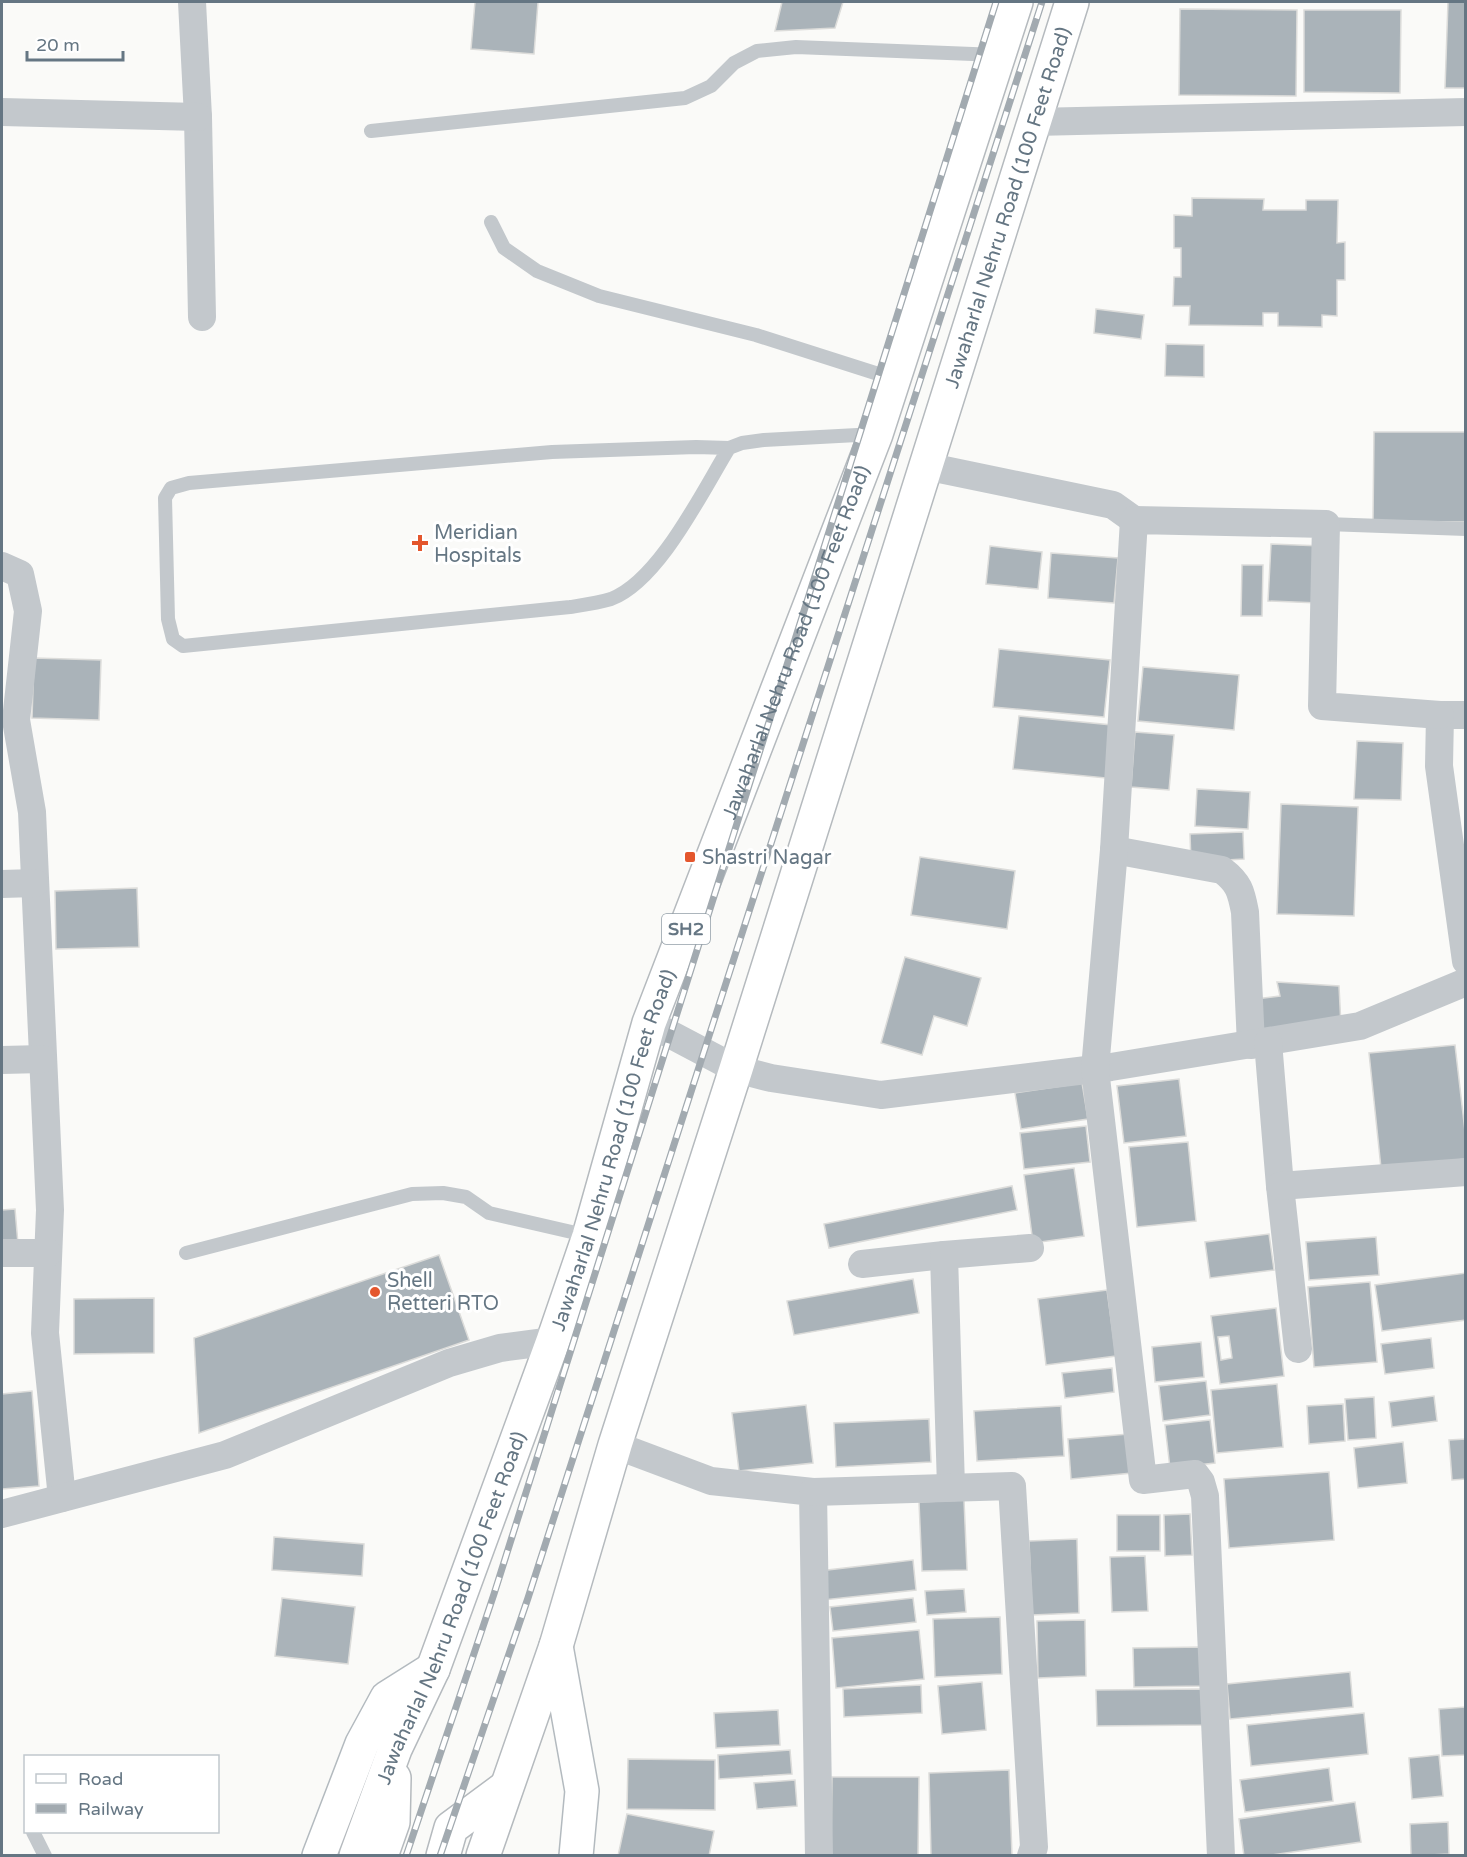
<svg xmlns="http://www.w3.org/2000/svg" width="1467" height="1857" viewBox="0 0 1467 1857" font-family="'Varela Round',sans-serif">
	<rect width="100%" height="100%" fill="#fafaf8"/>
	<g fill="#aab3b9" stroke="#dcdcda" stroke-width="1.5" fill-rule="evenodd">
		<path d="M 475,2 L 538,2 L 534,54 L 471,49 Z"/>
		<path d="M 782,2 L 843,2 L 835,28 L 775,31 Z"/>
		<path d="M 1448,2 L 1466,2 L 1466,88 L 1445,88 Z"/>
		<path d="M 1180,9 L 1297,10 L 1296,96 L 1179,95 Z"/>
		<path d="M 1304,10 L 1401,10 L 1400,93 L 1304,92 Z"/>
		<path d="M 1192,198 L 1264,199 L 1263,210 L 1306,210 L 1306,200 L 1338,200 L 1337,243 L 1345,242 L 1345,280 L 1337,280 L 1337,316 L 1322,315 L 1322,327 L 1278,326 L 1278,313 L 1263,313 L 1263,326 L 1189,325 L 1190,306 L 1173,306 L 1174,277 L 1181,277 L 1181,248 L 1174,248 L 1174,215 L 1192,216 Z"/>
		<path d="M 1096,309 L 1144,315 L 1141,339 L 1094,333 Z"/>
		<path d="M 1166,344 L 1204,345 L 1204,377 L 1165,376 Z"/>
		<path d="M 1374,432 L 1466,432 L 1466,522 L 1373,521 Z"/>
		<path d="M 1271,544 L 1322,546 L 1319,603 L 1268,601 Z"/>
		<path d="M 990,546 L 1042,552 L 1038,589 L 986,584 Z"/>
		<path d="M 1051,553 L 1118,558 L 1114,603 L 1048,598 Z"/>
		<path d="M 1242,565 L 1263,565 L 1262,616 L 1241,616 Z"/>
		<path d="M 999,649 L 1110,660 L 1104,717 L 993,707 Z"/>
		<path d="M 34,658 L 101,660 L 99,720 L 32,718 Z"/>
		<path d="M 1143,667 L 1239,675 L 1234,730 L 1138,721 Z"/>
		<path d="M 1019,716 L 1112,725 L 1106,778 L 1013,769 Z"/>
		<path d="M 1135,732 L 1174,735 L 1169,790 L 1131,787 Z"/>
		<path d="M 1357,741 L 1403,743 L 1401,800 L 1354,799 Z"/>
		<path d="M 1197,789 L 1250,792 L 1248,829 L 1195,826 Z"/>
		<path d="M 1281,804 L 1358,807 L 1354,916 L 1277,914 Z"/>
		<path d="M 1243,832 L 1244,859 L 1191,862 L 1190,834 Z"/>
		<path d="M 920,857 L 1015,871 L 1007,929 L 911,915 Z"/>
		<path d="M 137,888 L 139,947 L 56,949 L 55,891 Z"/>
		<path d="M 905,957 L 981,978 L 967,1026 L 934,1016 L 922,1055 L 881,1043 Z"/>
		<path d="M 1277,982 L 1339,986 L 1341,1026 L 1262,1036 L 1256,999 L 1280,996 Z"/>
		<path d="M 1455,1045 L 1466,1140 L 1466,1159 L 1381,1168 L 1369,1053 Z"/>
		<path d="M 1179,1079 L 1186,1136 L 1124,1143 L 1117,1086 Z"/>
		<path d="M 1082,1083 L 1088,1119 L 1021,1129 L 1015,1093 Z"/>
		<path d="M 1086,1126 L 1090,1162 L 1024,1169 L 1020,1133 Z"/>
		<path d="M 1188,1142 L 1196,1221 L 1137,1227 L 1129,1147 Z"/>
		<path d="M 1074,1168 L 1084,1236 L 1033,1243 L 1024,1175 Z"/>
		<path d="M 1012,1186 L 1017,1210 L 829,1248 L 824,1224 Z"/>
		<path d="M 15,1209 L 18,1244 L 2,1245 L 2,1210 Z"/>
		<path d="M 1269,1234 L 1274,1270 L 1210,1278 L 1205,1242 Z"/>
		<path d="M 1376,1237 L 1379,1275 L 1309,1280 L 1306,1242 Z"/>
		<path d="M 439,1255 L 469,1340 L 199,1433 L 194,1338 Z"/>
		<path d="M 1466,1273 L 1466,1320 L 1382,1331 L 1375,1285 Z"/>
		<path d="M 913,1279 L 919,1313 L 794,1335 L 787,1301 Z"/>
		<path d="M 1370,1282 L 1377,1362 L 1314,1367 L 1308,1287 Z"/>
		<path d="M 1107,1290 L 1116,1356 L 1046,1365 L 1038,1299 Z"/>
		<path d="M 154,1298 L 154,1353 L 74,1354 L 74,1299 Z"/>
		<path d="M 1276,1308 L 1284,1376 L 1220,1384 L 1211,1316 ZM 1229,1336 L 1232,1358 L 1221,1360 L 1218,1337 Z"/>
		<path d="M 1431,1338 L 1434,1368 L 1385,1374 L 1381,1344 Z"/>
		<path d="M 1201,1342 L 1204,1377 L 1155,1382 L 1152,1347 Z"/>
		<path d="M 1112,1368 L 1114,1392 L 1065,1398 L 1062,1373 Z"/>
		<path d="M 1206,1381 L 1210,1415 L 1163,1421 L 1159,1386 Z"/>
		<path d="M 1277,1384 L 1283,1447 L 1217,1453 L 1211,1390 Z"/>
		<path d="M 32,1391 L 39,1486 L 2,1489 L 2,1394 Z"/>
		<path d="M 1434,1396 L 1437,1421 L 1392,1427 L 1389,1402 Z"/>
		<path d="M 1374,1397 L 1376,1438 L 1348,1440 L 1345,1399 Z"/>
		<path d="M 1343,1404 L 1345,1441 L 1309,1444 L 1307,1406 Z"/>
		<path d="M 806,1405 L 813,1463 L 739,1471 L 732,1413 Z"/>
		<path d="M 1061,1406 L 1064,1456 L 977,1461 L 974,1411 Z"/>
		<path d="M 929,1419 L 931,1462 L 836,1467 L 834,1423 Z"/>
		<path d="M 1210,1420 L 1215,1463 L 1170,1468 L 1165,1425 Z"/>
		<path d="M 1129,1434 L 1132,1473 L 1071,1479 L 1068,1439 Z"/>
		<path d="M 1466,1439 L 1466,1479 L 1452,1480 L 1449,1440 Z"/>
		<path d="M 1403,1442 L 1407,1483 L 1358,1488 L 1354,1448 Z"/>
		<path d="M 1329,1472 L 1334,1540 L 1229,1548 L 1224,1479 Z"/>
		<path d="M 964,1500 L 967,1570 L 922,1571 L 919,1502 Z"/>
		<path d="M 1190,1514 L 1192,1555 L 1165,1556 L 1164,1515 Z"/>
		<rect x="1117" y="1515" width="43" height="36"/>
		<path d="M 274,1537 L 364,1544 L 362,1576 L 272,1570 Z"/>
		<path d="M 1077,1539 L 1079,1613 L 1032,1615 L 1029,1541 Z"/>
		<path d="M 1145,1556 L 1148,1611 L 1112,1612 L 1110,1557 Z"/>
		<path d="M 913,1560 L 916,1590 L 823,1600 L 819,1571 Z"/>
		<path d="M 964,1589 L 966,1612 L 927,1615 L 925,1591 Z"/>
		<path d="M 282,1598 L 355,1607 L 348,1664 L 275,1656 Z"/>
		<path d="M 913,1598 L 916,1622 L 833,1631 L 830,1607 Z"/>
		<path d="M 1000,1617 L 1002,1674 L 935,1677 L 933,1619 Z"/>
		<path d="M 1085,1620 L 1086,1676 L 1038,1678 L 1037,1621 Z"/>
		<path d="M 919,1630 L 924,1679 L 836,1688 L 832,1638 Z"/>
		<path d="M 1203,1647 L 1204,1686 L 1134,1687 L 1133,1648 Z"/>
		<path d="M 1350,1672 L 1353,1707 L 1230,1719 L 1227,1684 Z"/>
		<path d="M 982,1682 L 986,1730 L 942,1734 L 938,1686 Z"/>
		<path d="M 921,1685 L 922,1713 L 844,1717 L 843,1689 Z"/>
		<path d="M 1207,1689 L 1207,1725 L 1097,1726 L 1096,1690 Z"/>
		<path d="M 1466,1707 L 1466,1755 L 1442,1756 L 1439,1709 Z"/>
		<path d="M 778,1710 L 780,1745 L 716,1748 L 714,1713 Z"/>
		<path d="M 1364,1713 L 1368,1754 L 1251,1766 L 1247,1725 Z"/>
		<path d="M 790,1750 L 792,1774 L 719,1779 L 718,1755 Z"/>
		<path d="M 1439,1755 L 1443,1796 L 1412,1799 L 1409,1758 Z"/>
		<path d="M 628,1759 L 715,1760 L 715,1810 L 627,1809 Z"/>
		<path d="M 1329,1768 L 1333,1801 L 1245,1812 L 1240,1780 Z"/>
		<path d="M 1009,1770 L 1012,1856 L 931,1856 L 929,1773 Z"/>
		<path d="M 832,1777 L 919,1777 L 918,1856 L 831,1856 Z"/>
		<path d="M 795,1780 L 797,1806 L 757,1809 L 754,1783 Z"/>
		<path d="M 1355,1802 L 1361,1842 L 1264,1856 L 1244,1856 L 1239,1819 Z"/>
		<path d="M 627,1814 L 714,1831 L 709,1856 L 618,1856 Z"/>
		<path d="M 1448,1822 L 1449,1854 L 1411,1856 L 1410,1824 Z"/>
	</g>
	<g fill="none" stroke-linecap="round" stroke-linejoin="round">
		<defs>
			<g id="secondary">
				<path d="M 556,1646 L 582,1791 L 576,1856"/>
				<path d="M 319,1856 L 362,1744 L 387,1698 L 433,1669"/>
			</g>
			<g id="primary">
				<path id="s1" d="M 356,1856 L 395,1749 L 433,1669 L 553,1341 L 589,1236 L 649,1023 L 876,434 L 1016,2"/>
				<path d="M 381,1856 L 393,1822 L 394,1778"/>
				<path d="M 443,1856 L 451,1828 L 505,1788"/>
				<path id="s2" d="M 483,1856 L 556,1646 L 615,1445 L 736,1069 L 1072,2"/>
			</g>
		</defs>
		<use href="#secondary" stroke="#b3babf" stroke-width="36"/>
		<use href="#primary" stroke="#b5babe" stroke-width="36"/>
		<g stroke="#c3c8cc" stroke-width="14">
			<path d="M 371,131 L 685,98 L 711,86 L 734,63 L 757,51 L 796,47 L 998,55"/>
			<path d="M 491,222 L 504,248 L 537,271 L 599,296 L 756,335 L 894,379"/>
			<path d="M 729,448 L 696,447 L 552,452 L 189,483 L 171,488 L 165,498 L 168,619 L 173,639 L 183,646 L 570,607 C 583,605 598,603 611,599 C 659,581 702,492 729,448 L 742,443 L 764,440 L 876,434"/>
			<path d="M 1326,524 L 1466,529"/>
			<path d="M 186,1253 L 412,1194 L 443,1193 L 466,1197 L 489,1213 L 589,1236"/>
			<path d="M 33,1832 L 45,1856"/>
		</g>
		<g stroke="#c3c8cc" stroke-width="28">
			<path d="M 192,2 L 198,117 L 202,317"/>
			<path d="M 2,112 L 198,117"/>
			<path d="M 1034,122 L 1466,112"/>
			<path d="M 925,466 L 1113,505 L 1134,520"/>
			<path d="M 2,566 L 20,574 L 28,611 L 16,720 L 32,812 L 50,1210 L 45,1333 L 62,1498"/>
			<path d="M 1466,715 L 1440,715 L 1439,766 L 1466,961"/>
			<path d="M 1114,850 L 1222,870 C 1239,883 1241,891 1245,912 L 1251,1045"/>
			<path d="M 2,884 L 35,883"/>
			<path d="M 649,1023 L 736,1069 L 771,1078 L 881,1095 L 1111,1067 L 1360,1026 L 1466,982"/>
			<path d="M 1268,1042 L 1280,1186 L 1298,1349"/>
			<path d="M 2,1060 L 43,1059"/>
			<path d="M 1280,1186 L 1466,1172"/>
			<path d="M 2,1253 L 48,1253"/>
			<path d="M 862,1264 L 944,1255"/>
			<path d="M 615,1445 L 711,1481 L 813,1492 L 819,1856"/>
			<path d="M 951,1487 L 944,1255 L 1030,1248"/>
			<path d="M 813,1492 L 1012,1486 L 1034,1847 L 1031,1856"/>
			<path d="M 2,1514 L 225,1455 L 449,1363 L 500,1348 L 553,1341"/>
			<path d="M 1221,1856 L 1205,1496 L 1201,1482 L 1195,1474 L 1143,1480 L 1095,1069 L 1114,850 L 1134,520 L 1326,524 L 1322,706 L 1440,715"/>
		</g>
		<use href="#secondary" stroke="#fff" stroke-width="33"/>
		<use href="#primary" stroke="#fff" stroke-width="33"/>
		<defs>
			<g id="rail">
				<path d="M 406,1856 L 494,1594 L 996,2"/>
				<path d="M 440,1856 L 528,1598 L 1042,2"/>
			</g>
		</defs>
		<use href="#rail" stroke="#a2aab0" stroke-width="7"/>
		<use href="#rail" stroke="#fff" stroke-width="4.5" stroke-dasharray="14" stroke-linecap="butt"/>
	</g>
	<g fill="#e4572e" stroke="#fff" stroke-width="2">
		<path d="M417 534h6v6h6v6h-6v6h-6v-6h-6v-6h6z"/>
		<rect x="684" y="851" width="12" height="12" rx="3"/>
		<circle cx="375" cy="1292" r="6"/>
	</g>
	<g text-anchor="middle" stroke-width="6" stroke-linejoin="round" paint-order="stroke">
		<rect fill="#fff" stroke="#939fa8" stroke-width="1.5" x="662" y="914" width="48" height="30" rx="4.5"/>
		<g font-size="18" font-weight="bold" fill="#657683">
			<text x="686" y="935">SH2</text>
		</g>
		<g font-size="20" fill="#657683" stroke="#fff">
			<text dy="7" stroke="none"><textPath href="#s2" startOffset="1730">Jawaharlal Nehru Road (100 Feet Road)</textPath></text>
			<text dy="7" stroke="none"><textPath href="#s1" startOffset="1292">Jawaharlal Nehru Road (100 Feet Road)</textPath></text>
			<text dy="7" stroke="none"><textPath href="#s1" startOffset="752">Jawaharlal Nehru Road (100 Feet Road)</textPath></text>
			<text dy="7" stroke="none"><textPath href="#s1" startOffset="266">Jawaharlal Nehru Road (100 Feet Road)</textPath></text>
		</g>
		<g font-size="20" fill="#657683" stroke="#fff" text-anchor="start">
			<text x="434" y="539">Meridian<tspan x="434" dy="23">Hospitals</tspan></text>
			<text x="702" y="864">Shastri Nagar</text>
			<text x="387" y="1287">Shell<tspan x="387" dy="23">Retteri RTO</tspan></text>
		</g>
	</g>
	<rect width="1467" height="1857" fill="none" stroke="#657683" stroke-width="6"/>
	<rect x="24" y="1755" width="195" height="78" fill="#ffffff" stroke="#c1c8cd" stroke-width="1.5"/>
	<rect x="36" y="1774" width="30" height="9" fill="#ffffff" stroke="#c1c8cd" stroke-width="1.5"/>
	<text x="78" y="1785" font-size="18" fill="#657683">Road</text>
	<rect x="36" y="1804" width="30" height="9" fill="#a2aab0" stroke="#c1c8cd" stroke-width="1.5"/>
	<text x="78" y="1815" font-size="18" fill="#657683">Railway</text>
	<path d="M27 51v9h96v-9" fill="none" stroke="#657683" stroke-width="3"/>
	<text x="36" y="51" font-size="18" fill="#657683" stroke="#ffffff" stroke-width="4.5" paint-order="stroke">20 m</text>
</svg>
